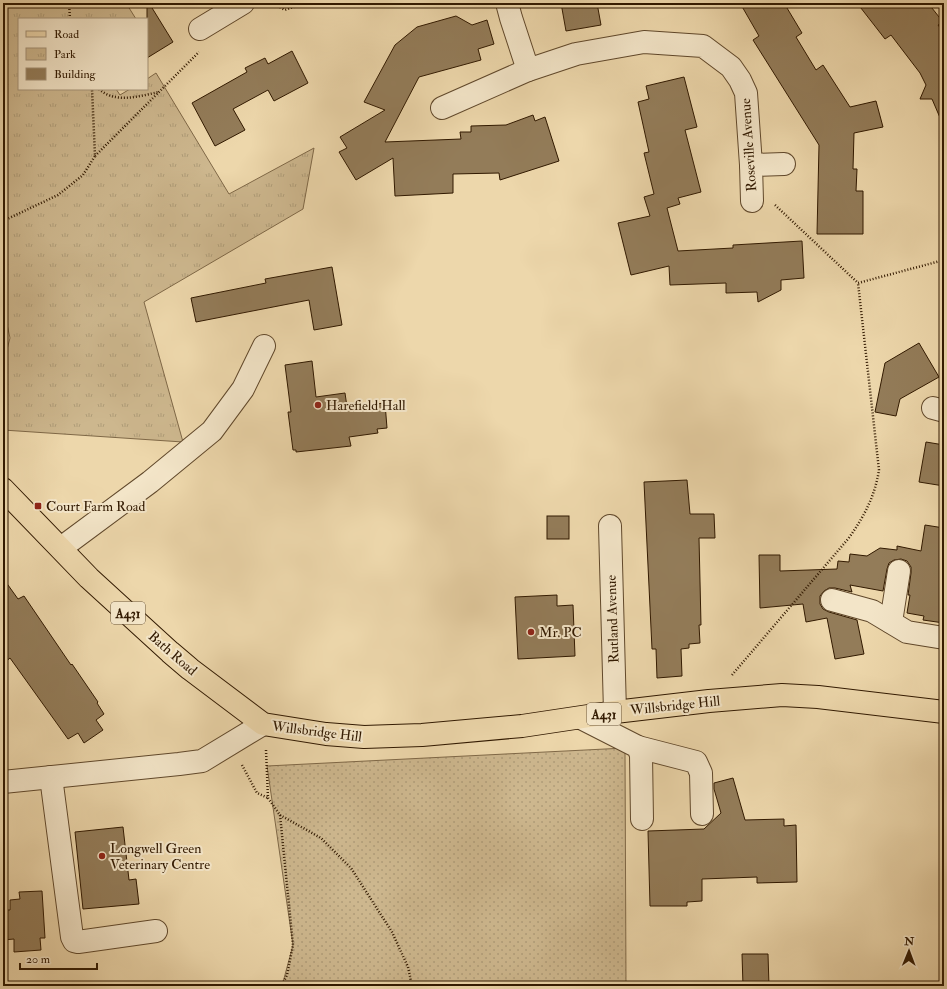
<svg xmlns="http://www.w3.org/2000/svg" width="947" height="989" viewBox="0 0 947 989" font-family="'IM FELL Double Pica',serif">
	<defs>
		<pattern id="grass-dots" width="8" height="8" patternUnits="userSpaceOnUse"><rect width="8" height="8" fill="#cdb78e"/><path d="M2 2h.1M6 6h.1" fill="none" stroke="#b09d79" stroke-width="1.8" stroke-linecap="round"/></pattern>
		<pattern id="park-tufts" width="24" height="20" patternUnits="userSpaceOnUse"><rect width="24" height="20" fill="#cdb78e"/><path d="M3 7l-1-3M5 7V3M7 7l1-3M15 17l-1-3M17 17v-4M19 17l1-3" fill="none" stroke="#b09d79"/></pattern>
	</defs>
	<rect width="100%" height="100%" fill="#edd7ab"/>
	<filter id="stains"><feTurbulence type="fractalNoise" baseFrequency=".005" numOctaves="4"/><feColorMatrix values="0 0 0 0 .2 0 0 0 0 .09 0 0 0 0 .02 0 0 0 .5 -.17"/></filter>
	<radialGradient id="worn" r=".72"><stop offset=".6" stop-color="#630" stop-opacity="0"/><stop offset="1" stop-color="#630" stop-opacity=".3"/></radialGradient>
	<path fill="url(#grass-dots)" stroke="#7f6847" d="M 625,748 L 626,986 L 282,986 L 293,945 L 267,766 Z"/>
	<path fill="url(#park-tufts)" stroke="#7f6847" d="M 3,3 L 126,3 L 136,19 L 19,19 L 19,89 L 116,89 L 120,95 L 130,89 L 147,89 L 147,79 L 156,73 L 229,194 L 314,148 L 303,209 L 144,302 L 183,442 L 3,430 L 3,365 L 10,338 L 5,315 L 3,310 Z"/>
	<g fill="#937c59" stroke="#311900">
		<path d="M 147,3 L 149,3 L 173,42 L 147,58 Z"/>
		<path d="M 561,3 L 597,3 L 601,25 L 566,31 Z"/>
		<path d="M 740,3 L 784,3 L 802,33 L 796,37 L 816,70 L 823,65 L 850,107 L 876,101 L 883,127 L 854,133 L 853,169 L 857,169 L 856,191 L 863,191 L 863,234 L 817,234 L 819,145 L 753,40 L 759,36 Z"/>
		<path d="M 857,3 L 928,3 L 943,22 L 938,25 L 944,33 L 944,127 L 932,99 L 920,99 L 926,85 L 920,73 L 891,35 L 885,39 Z"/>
		<path d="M 456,16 L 472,25 L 487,20 L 494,44 L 478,49 L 481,60 L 419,77 L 385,142 L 461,139 L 460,132 L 471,132 L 471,126 L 506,125 L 533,115 L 535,121 L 545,117 L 559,161 L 500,180 L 499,173 L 453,174 L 453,193 L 395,196 L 393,158 L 356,180 L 339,152 L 347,148 L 340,137 L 385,110 L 364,102 L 395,45 L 417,27 Z"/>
		<path d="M 292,51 L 308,83 L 274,101 L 268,90 L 233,109 L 245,130 L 215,146 L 192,103 L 247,72 L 245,68 L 265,58 L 268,64 Z"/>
		<path d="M 684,77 L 697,127 L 685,130 L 701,192 L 678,198 L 680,204 L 667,208 L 678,251 L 733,248 L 733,245 L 802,241 L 804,278 L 781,280 L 781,290 L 758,302 L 757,292 L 726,293 L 726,283 L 670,285 L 669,266 L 631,275 L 618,223 L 650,216 L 644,197 L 654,194 L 644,153 L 649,152 L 638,102 L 649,99 L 646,86 Z"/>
		<path d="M 332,267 L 342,325 L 314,330 L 309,300 L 196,322 L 191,298 L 266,283 L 265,279 Z"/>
		<path d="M 919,343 L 939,377 L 900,399 L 896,416 L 875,412 L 885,363 Z"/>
		<path d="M 312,361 L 316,397 L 345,393 L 347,407 L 385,403 L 387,428 L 377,429 L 378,433 L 349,437 L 351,446 L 296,452 L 296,450 L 293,450 L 288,412 L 291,412 L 285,365 Z"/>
		<path d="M 926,442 L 944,445 L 944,486 L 919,482 Z"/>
		<path d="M 687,480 L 690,514 L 714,514 L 715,538 L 699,538 L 701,625 L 699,625 L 700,643 L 689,644 L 689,648 L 681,649 L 682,676 L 657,678 L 656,649 L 652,649 L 644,482 Z"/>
		<rect x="547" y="516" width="22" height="23"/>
		<path d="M 925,525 L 944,528 L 944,623 L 923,620 L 924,616 L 907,613 L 910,595 L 908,595 L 911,573 L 911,567 L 907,561 L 901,559 L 894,560 L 889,563 L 887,569 L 883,591 L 850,585 L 852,592 L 835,588 L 829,588 L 824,591 L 820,596 L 820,604 L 823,609 L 829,612 L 857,620 L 864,654 L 835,659 L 827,618 L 806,622 L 803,604 L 760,608 L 759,555 L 780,555 L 780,571 L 837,569 L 838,561 L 849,562 L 850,554 L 867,556 L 880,548 L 897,550 L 897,546 L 921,551 Z"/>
		<path d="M 3,578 L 18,599 L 24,596 L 71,665 L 72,664 L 98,702 L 97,703 L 104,714 L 96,720 L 103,730 L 84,743 L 78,733 L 68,739 L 10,658 L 3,664 Z"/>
		<path d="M 557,595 L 557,606 L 573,605 L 575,656 L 518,659 L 515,597 Z"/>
		<path d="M 733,778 L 745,820 L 784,819 L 784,826 L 796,825 L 797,882 L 757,883 L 757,877 L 702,879 L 702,901 L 687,902 L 687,906 L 650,906 L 648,831 L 704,829 L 721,813 L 714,789 L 714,783 Z"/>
		<path d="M 123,827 L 129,880 L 136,879 L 139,904 L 83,909 L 75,832 Z"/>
		<path d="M 42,891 L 45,938 L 40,938 L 41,950 L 14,952 L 14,939 L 3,940 L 3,910 L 10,910 L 10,900 L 20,899 L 19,892 Z"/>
		<path d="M 742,954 L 768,954 L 769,986 L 743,986 Z"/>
	</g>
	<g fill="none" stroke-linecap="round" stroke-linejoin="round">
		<defs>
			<g id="minor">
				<path d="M 507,3 L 511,18 L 528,70"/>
				<path d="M 200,29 L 243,3"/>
				<path d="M 442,108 L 528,70 L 576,54 L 644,42 L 703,46 L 731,67 L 740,80 L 746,93 L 751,165 L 752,201"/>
				<path d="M 751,165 L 784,164"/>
				<path d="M 933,408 L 944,411"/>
				<path d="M 610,526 L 615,712"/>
				<path d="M 61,548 L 150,482 L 212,431 L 243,389 L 264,346"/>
				<path d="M 832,600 L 872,611 L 907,632 L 944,638"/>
				<path d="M 891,622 L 899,571"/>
				<path d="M 581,718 L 638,747 L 641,755 L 642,819"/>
				<path d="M 638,747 L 696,762 L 701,773 L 702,814"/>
				<path d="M 51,777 L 72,937 L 74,941 L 78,942 L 156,931"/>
				<path d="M 3,782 L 179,764 L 202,761 L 263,724"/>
			</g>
			<path id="major" d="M 3,489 L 89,578 L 170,652 L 190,669 L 263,724 L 326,734 L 364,737 L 422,735 L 522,726 L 615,712 L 709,701 L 782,695 L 818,697 L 944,712"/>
		</defs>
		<use href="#minor" stroke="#60482b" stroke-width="24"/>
		<use href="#major" stroke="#311900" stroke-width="24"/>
		<g stroke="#311900" stroke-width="2.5" stroke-dasharray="1 2" stroke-linecap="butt">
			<path d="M 69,3 L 70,19"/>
			<path d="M 272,3 L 285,10 L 305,3"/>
			<path d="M 99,89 C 115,104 140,96 159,92"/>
			<path d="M 95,156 L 199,52"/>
			<path d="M 775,205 L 858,283 L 944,260"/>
			<path d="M 3,221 L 58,195 L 83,175 L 95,156 L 92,89"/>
			<path d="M 732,675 L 848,539 C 864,517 875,496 879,470 L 858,283"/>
			<path d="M 266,750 L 268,798 L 280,815 L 293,945 L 287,975 L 282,985"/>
			<path d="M 242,765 L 257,793 L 268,798"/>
			<path d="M 280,815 L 321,838 L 351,868 L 392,932 L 408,967 L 412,986"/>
		</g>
		<use href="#minor" stroke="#f3e5c8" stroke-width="22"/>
		<use href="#major" stroke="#edd7ab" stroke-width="22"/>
	</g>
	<g fill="#8f2418" stroke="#f3e5c8" stroke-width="1.5">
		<circle cx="318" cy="405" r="4"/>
		<rect x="34" y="502" width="8" height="8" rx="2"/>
		<circle cx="531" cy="632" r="4"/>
		<circle cx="102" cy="856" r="4"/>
	</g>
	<g text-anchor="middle" stroke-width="4" stroke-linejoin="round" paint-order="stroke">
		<g fill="#f3e5c8" stroke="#6b563c" stroke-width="1">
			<rect x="111" y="602" width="34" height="22" rx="3"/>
			<rect x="587" y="703" width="34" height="22" rx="3"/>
		</g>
		<g font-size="13" font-weight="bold" fill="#311900">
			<text x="128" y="618">A431</text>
			<text x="604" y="719">A431</text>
		</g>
		<g font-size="14" fill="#311900" stroke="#f3e5c8">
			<text transform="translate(748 145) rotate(-94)" y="5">Roseville Avenue</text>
			<text transform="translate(612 619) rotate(-92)" y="5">Rutland Avenue</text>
			<text transform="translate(173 653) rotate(41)" y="5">Bath Road</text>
			<text transform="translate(675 705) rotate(-6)" y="5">Willsbridge Hill</text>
			<text transform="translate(317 731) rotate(7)" y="5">Willsbridge Hill</text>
		</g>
		<g font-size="14" fill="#311900" stroke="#f3e5c8" text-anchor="start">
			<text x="326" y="410">Harefield Hall</text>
			<text x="46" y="511">Court Farm Road</text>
			<text x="539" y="637">Mr. PC</text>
			<text x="110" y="853">Longwell Green<tspan x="110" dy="16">Veterinary Centre</tspan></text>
		</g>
	</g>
	<rect width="947" height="989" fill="none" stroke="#edd7ab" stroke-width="16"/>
	<rect x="4" y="4" width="939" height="981" fill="none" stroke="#311900" stroke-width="2"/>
	<rect x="8" y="8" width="931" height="973" fill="none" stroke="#311900"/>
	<rect x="18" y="18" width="130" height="72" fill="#f3e5c8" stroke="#a59378"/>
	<rect x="26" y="31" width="20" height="6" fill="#edd7ab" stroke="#a59378"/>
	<text x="54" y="38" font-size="12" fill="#311900">Road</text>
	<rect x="26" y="48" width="20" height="12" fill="url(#park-tufts)" stroke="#a59378"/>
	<text x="54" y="58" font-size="12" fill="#311900">Park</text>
	<rect x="26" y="68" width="20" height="12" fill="#937c59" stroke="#a59378"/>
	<text x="54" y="78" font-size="12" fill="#311900">Building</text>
	<g transform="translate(909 951) rotate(1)" stroke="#f3e5c8" stroke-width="3" paint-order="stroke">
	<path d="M0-3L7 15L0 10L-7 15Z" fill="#311900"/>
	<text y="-6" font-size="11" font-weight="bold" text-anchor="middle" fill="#311900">N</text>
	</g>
	<path d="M20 963v6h77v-6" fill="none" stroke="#311900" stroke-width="2"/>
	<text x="26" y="963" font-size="12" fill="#311900" stroke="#f3e5c8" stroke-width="3" paint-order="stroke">20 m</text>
	<rect width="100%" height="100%" filter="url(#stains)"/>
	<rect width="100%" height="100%" fill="url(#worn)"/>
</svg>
